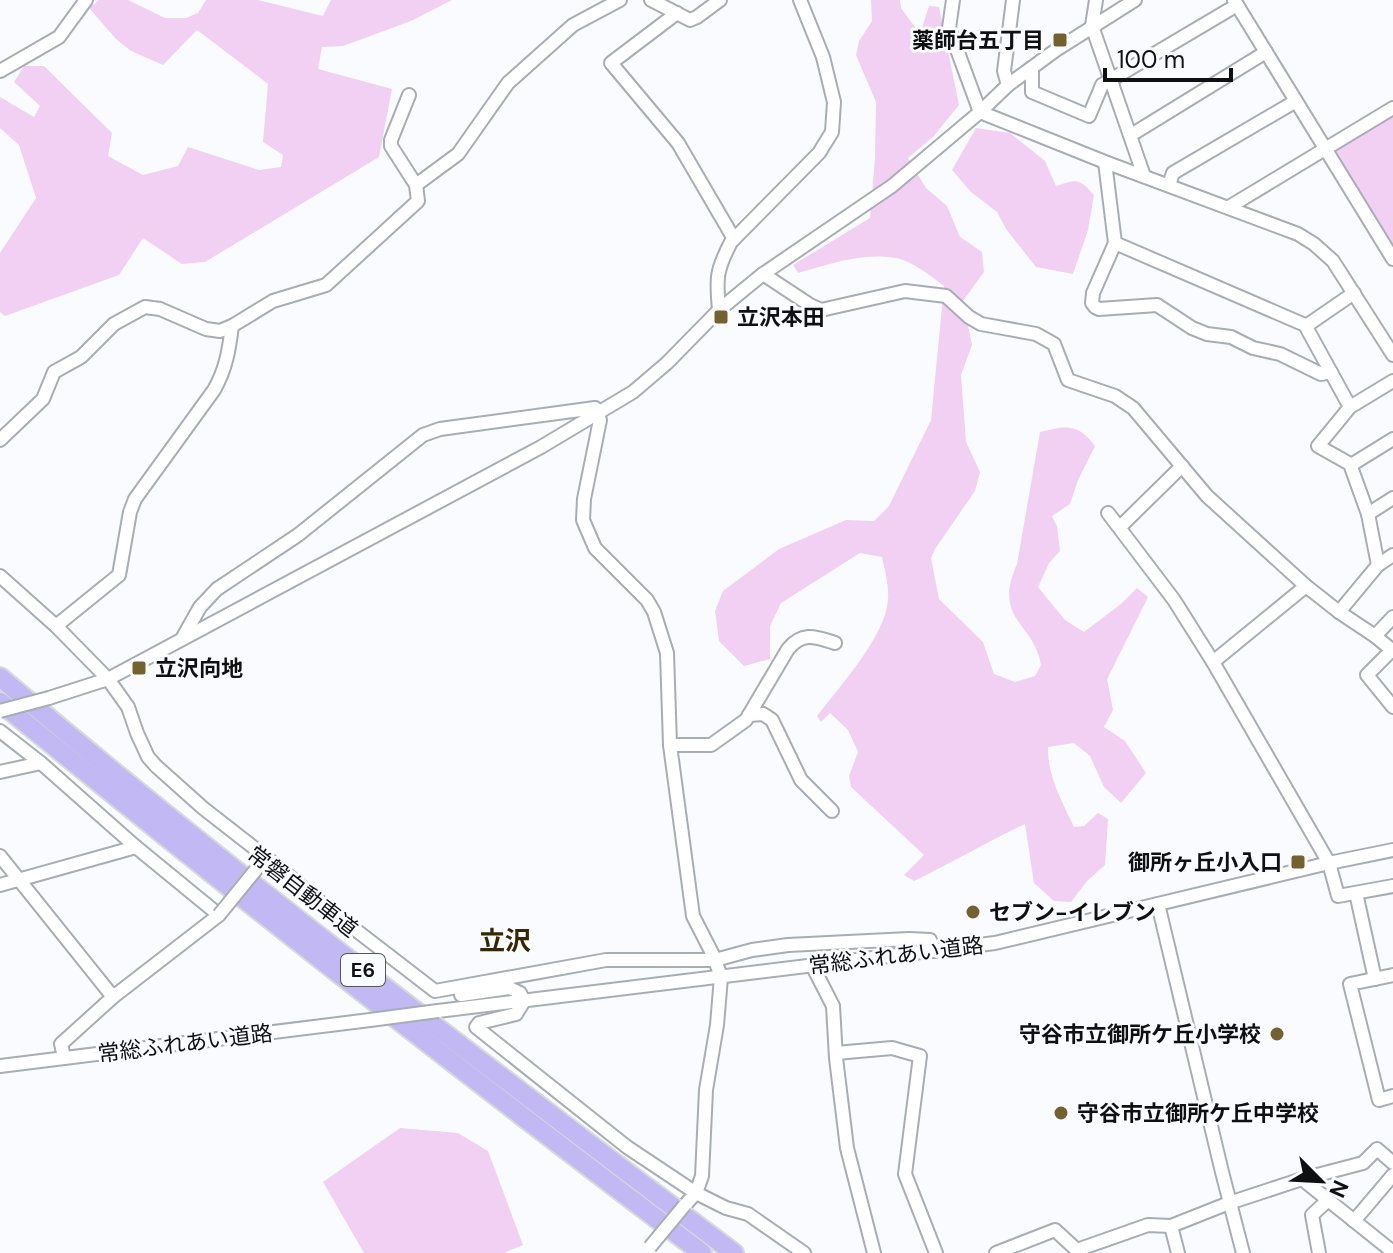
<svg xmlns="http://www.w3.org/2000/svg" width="1393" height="1253" viewBox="0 0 1393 1253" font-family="'DM Sans','Noto Sans JP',sans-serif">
	<rect width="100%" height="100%" fill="#f9fbfe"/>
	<g fill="#f2d0f4">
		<path d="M 99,0 L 128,0 L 165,18 L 186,18 L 198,13 L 206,0 L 258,0 L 323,16 L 331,0 L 452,0 L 411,21 L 343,46 L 322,47 L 318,69 L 392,89 L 379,157 L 205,262 L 182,264 L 143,238 L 119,275 L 5,316 L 0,312 L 0,253 L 36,198 L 19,145 L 0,128 L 0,97 L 34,117 L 40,106 L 14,82 L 24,66 L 44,66 L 112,133 L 108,156 L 143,175 L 178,166 L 188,147 L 259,170 L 281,167 L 283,155 L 263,142 L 268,84 L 197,30 L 163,65 L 131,51 L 116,39 L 89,8 Z"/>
		<path d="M 871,0 L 900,0 L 901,8 L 920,34 L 929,6 L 939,7 L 959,105 L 933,137 L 908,158 L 926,188 L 947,206 L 960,237 L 982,252 L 984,272 L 963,301 L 972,345 L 961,375 L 966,442 L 980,472 L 975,491 L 935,549 L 931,558 L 939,599 L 983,642 L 994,674 L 1015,682 L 1035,676 L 1041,665 C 1034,622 992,620 1017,564 L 1040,432 C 1066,426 1077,422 1095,446 L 1078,480 L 1070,504 L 1052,516 L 1057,526 L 1060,551 L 1049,563 L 1038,587 L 1065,620 L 1084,632 L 1121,604 L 1137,588 L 1148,597 L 1107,679 L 1113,710 L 1104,727 L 1125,741 L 1146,773 L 1121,803 L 1104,787 L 1090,756 L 1074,743 L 1048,747 C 1047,776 1062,801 1074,827 L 1084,826 L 1098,813 L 1108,819 L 1105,865 L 1087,881 L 1071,902 L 1054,901 L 1034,883 L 1025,824 C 987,842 952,863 914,881 L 904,875 L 924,855 L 851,787 L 849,776 L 858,752 L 848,730 L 830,713 L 821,722 L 817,716 C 840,686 885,637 888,600 C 889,585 885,571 882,557 L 860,553 L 781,603 L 770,626 L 770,659 L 744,666 L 719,641 L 715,611 L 723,591 L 779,549 L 846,520 L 874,521 L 889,506 L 931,420 L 944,286 C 931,276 912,261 896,258 C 864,252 829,264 798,273 L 793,265 L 870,218 L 875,158 L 876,102 L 856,55 L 859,41 L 872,21 Z"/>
		<path d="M 1393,108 L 1393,259 L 1325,148 Z"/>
		<path d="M 976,128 L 1010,133 L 1045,161 L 1056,186 C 1077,180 1078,177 1094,195 L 1088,230 L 1073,274 L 1036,267 L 1006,229 L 997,212 L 971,192 L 952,170 Z"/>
		<path d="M 400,1128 L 458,1133 L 488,1151 L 523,1245 L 504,1253 L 364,1253 L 323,1182 Z"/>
	</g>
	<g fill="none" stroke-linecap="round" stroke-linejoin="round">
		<defs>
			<g id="minor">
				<path d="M 651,0 L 690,20 L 697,17 L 720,0"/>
				<path d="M 953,0 L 949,28 L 980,112 L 1105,162 L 1298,234 L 1314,244 L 1333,261 L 1393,355"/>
				<path d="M 1096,0 L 1092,26 L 1144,176"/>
				<path d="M 1234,0 L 1393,259"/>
				<path d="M 677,13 L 611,63 L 678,143 L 734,239"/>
				<path d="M 1030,69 L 1032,72 L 1032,92 L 1089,116 L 1102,85 L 1237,5"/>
				<path d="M 0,71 L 59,37 L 86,0"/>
				<path d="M 1008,85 L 1004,71 L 1013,0"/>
				<path d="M 1131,135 L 1266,52"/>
				<path d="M 1105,162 L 1115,243 L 1305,325 L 1350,407"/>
				<path d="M 416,185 L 458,154 L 508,83 L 573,25 L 620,0"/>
				<path d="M 1169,185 L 1173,173 L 1296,101"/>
				<path d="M 1229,207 L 1393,108"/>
				<path d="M 1115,243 L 1093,293 L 1092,303 L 1095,307 L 1099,309 L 1157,305 L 1192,328 L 1207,334 L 1231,337 L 1253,348 L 1280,354 L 1321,374 L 1331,372"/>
				<path d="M 763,274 L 810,305 L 821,310 L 905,291 L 946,296 L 969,317 L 981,324 L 1036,334 L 1054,344 L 1068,380 L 1115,396 L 1133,408 L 1207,496 L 1306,586 L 1339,612 L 1375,636 L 1393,651"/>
				<path d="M 719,310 C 716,278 716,271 731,242 L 819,153 L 832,132 L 834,102 L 823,57 L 800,0"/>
				<path d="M 1306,326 L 1354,293"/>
				<path d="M 0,440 L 43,399 L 54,372 L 81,357 L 114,324 L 145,307 L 160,309 L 206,329 L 220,331 L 232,326"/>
				<path d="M 1351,465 L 1393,439"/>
				<path d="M 1108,513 L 1174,600 L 1213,662 L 1329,863 L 1338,896 L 1393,886"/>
				<path d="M 1368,514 L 1393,498"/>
				<path d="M 1120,527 L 1182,466"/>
				<path d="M 1378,565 L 1393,555"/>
				<path d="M 0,576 L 56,626 L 108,679 L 128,707 L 137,733 L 148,757 L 156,766 L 203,808 L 267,858 L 263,861"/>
				<path d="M 1339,612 L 1378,565 L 1368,514 L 1350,464 L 1318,446 L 1350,407 L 1393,381"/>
				<path d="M 56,626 L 119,575 L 130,512 L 135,499 L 214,390 C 226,369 229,350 232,326 L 273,301 L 326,285 L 418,201 L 416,185 L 391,146 L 391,140 L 409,95"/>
				<path d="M 1375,636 L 1393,617"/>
				<path d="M 182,639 L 200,607 L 217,589 L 298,535 L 423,435 L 440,429 L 595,408 L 600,420 L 584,499 L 583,520 L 595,548 L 647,600 L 654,612 L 667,653 L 670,745 L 693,916 L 714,957 L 721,977 L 717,1025 L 706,1090 L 702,1176 L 696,1193 L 684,1206"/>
				<path d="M 1392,650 L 1367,675 L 1393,707"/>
				<path d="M 1213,662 L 1306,586"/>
				<path d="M 49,698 L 108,679 L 541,447 L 633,392 L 667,363 L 719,310 L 763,274 L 892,186 L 980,112 L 1008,85 L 1030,69 L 1056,50 L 1135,0"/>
				<path d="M 749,715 L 763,714 L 772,720 L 801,780 L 832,811"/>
				<path d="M 0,731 L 41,763 L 136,847 L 219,915 L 113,997 L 61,1044 L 64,1057"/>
				<path d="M 670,745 L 711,745 L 746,720 L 788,649 C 803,631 816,637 835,643"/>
				<path d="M 0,772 L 41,763"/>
				<path d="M 0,856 L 113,997"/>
				<path d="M 267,858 L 335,914 L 435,991 L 606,960 L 715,960 L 752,950 L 788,945 L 909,939 L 930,940 L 935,951"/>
				<path d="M 0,885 L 136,847"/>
				<path d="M 1356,893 L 1375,979"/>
				<path d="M 1158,904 L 1222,1172 L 1243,1253"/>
				<path d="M 812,965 L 833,1006 L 836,1058 L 847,1148 L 874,1253"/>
				<path d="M 1393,975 L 1350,984 L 1379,1100 L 1393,1096"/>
				<path d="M 461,995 L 510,988 L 520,993 L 524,1001 L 516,1014 L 479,1023 L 476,1027 L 627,1147 L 696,1193 L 726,1208 L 748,1214 L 804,1253"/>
				<path d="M 438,1011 L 995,943 L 1329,863 L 1393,850"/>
				<path d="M 836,1053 L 892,1048 L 920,1056 L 905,1174 L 936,1253"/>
				<path d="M 0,1066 L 370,1020"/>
				<path d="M 1302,1179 L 1393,1252"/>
				<path d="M 1354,1221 L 1393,1175"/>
				<path d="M 1171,1226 L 1178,1253"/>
				<path d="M 1077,1250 L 1148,1225 L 1171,1226 L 1229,1203 L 1302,1179 L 1363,1163 L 1377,1149 L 1393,1163"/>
				<path d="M 996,1253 L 1055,1230 L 1080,1253"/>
				<path d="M 1319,1253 L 1312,1215 L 1328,1200"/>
			</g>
			<g id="highway">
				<path d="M 0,677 C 237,878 486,1066 734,1253"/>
				<path d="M 0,702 C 230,891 465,1074 702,1253"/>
			</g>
		</defs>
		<use href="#minor" stroke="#a8adb5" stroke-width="16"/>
		<use href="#highway" stroke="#d8d9d9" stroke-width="22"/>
		<use href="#minor" stroke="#fff" stroke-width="12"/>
		<use href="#highway" stroke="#c1b8f4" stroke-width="18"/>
		<defs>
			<g id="minor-bridge">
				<path d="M 0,711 L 49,698"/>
				<path d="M 219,915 L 263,861"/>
				<path d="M 370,1020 L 438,1011"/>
				<path d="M 650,1247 L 684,1206"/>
			</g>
		</defs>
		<use href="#minor-bridge" stroke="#a8adb5" stroke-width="16" stroke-linecap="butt"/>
		<use href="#minor-bridge" stroke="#fff" stroke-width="12"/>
	</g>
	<g fill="#736230" stroke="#f9fbfe" stroke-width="3">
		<rect x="1052" y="32" width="16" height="16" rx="4"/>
		<rect x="713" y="309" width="16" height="16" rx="4"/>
		<rect x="131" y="660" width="16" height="16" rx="4"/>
		<rect x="1290" y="854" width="16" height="16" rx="4"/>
		<circle cx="973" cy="912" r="8"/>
		<circle cx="1277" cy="1034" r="8"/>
		<circle cx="1061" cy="1113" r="8"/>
	</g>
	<g text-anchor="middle" stroke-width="6" stroke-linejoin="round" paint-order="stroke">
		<rect fill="#f9fbfe" stroke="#545659" stroke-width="2" x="341" y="954" width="44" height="32" rx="6"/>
		<g font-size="20" font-weight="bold" fill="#0e1012">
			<text x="363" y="977">E6</text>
		</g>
		<g font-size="22" font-weight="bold" fill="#0e1012" stroke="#f9fbfe" text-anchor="start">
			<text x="1044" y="48" text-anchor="end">薬師台五丁目</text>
			<text x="737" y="325">立沢本田</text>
			<text x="155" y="676">立沢向地</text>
			<text x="1282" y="870" text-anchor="end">御所ヶ丘小入口</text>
			<text x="989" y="920">セブン-イレブン</text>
			<text x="1261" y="1042" text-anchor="end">守谷市立御所ケ丘小学校</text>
			<text x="1077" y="1121">守谷市立御所ケ丘中学校</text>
		</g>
		<g font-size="22" fill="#0e1012" stroke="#f9fbfe">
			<text transform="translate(303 891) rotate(38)" y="8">常磐自動車道</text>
			<text transform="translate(896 955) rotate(-7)" y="8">常総ふれあい道路</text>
			<text transform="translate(185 1043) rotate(-7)" y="8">常総ふれあい道路</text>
		</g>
		<g font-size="26" font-weight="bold" fill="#352800" stroke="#f9fbfe">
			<text x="505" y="950">立沢</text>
		</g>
	</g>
	<g transform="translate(1321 1181) rotate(114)" stroke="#f9fbfe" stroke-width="6" paint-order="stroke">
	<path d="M0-6L14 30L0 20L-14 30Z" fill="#0e1012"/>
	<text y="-12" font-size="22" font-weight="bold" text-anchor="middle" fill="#0e1012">N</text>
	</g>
	<path d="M1105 68v12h126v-12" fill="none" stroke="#0e1012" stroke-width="4"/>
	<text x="1117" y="68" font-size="24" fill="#0e1012" stroke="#f9fbfe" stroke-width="6" paint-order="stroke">100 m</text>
</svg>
